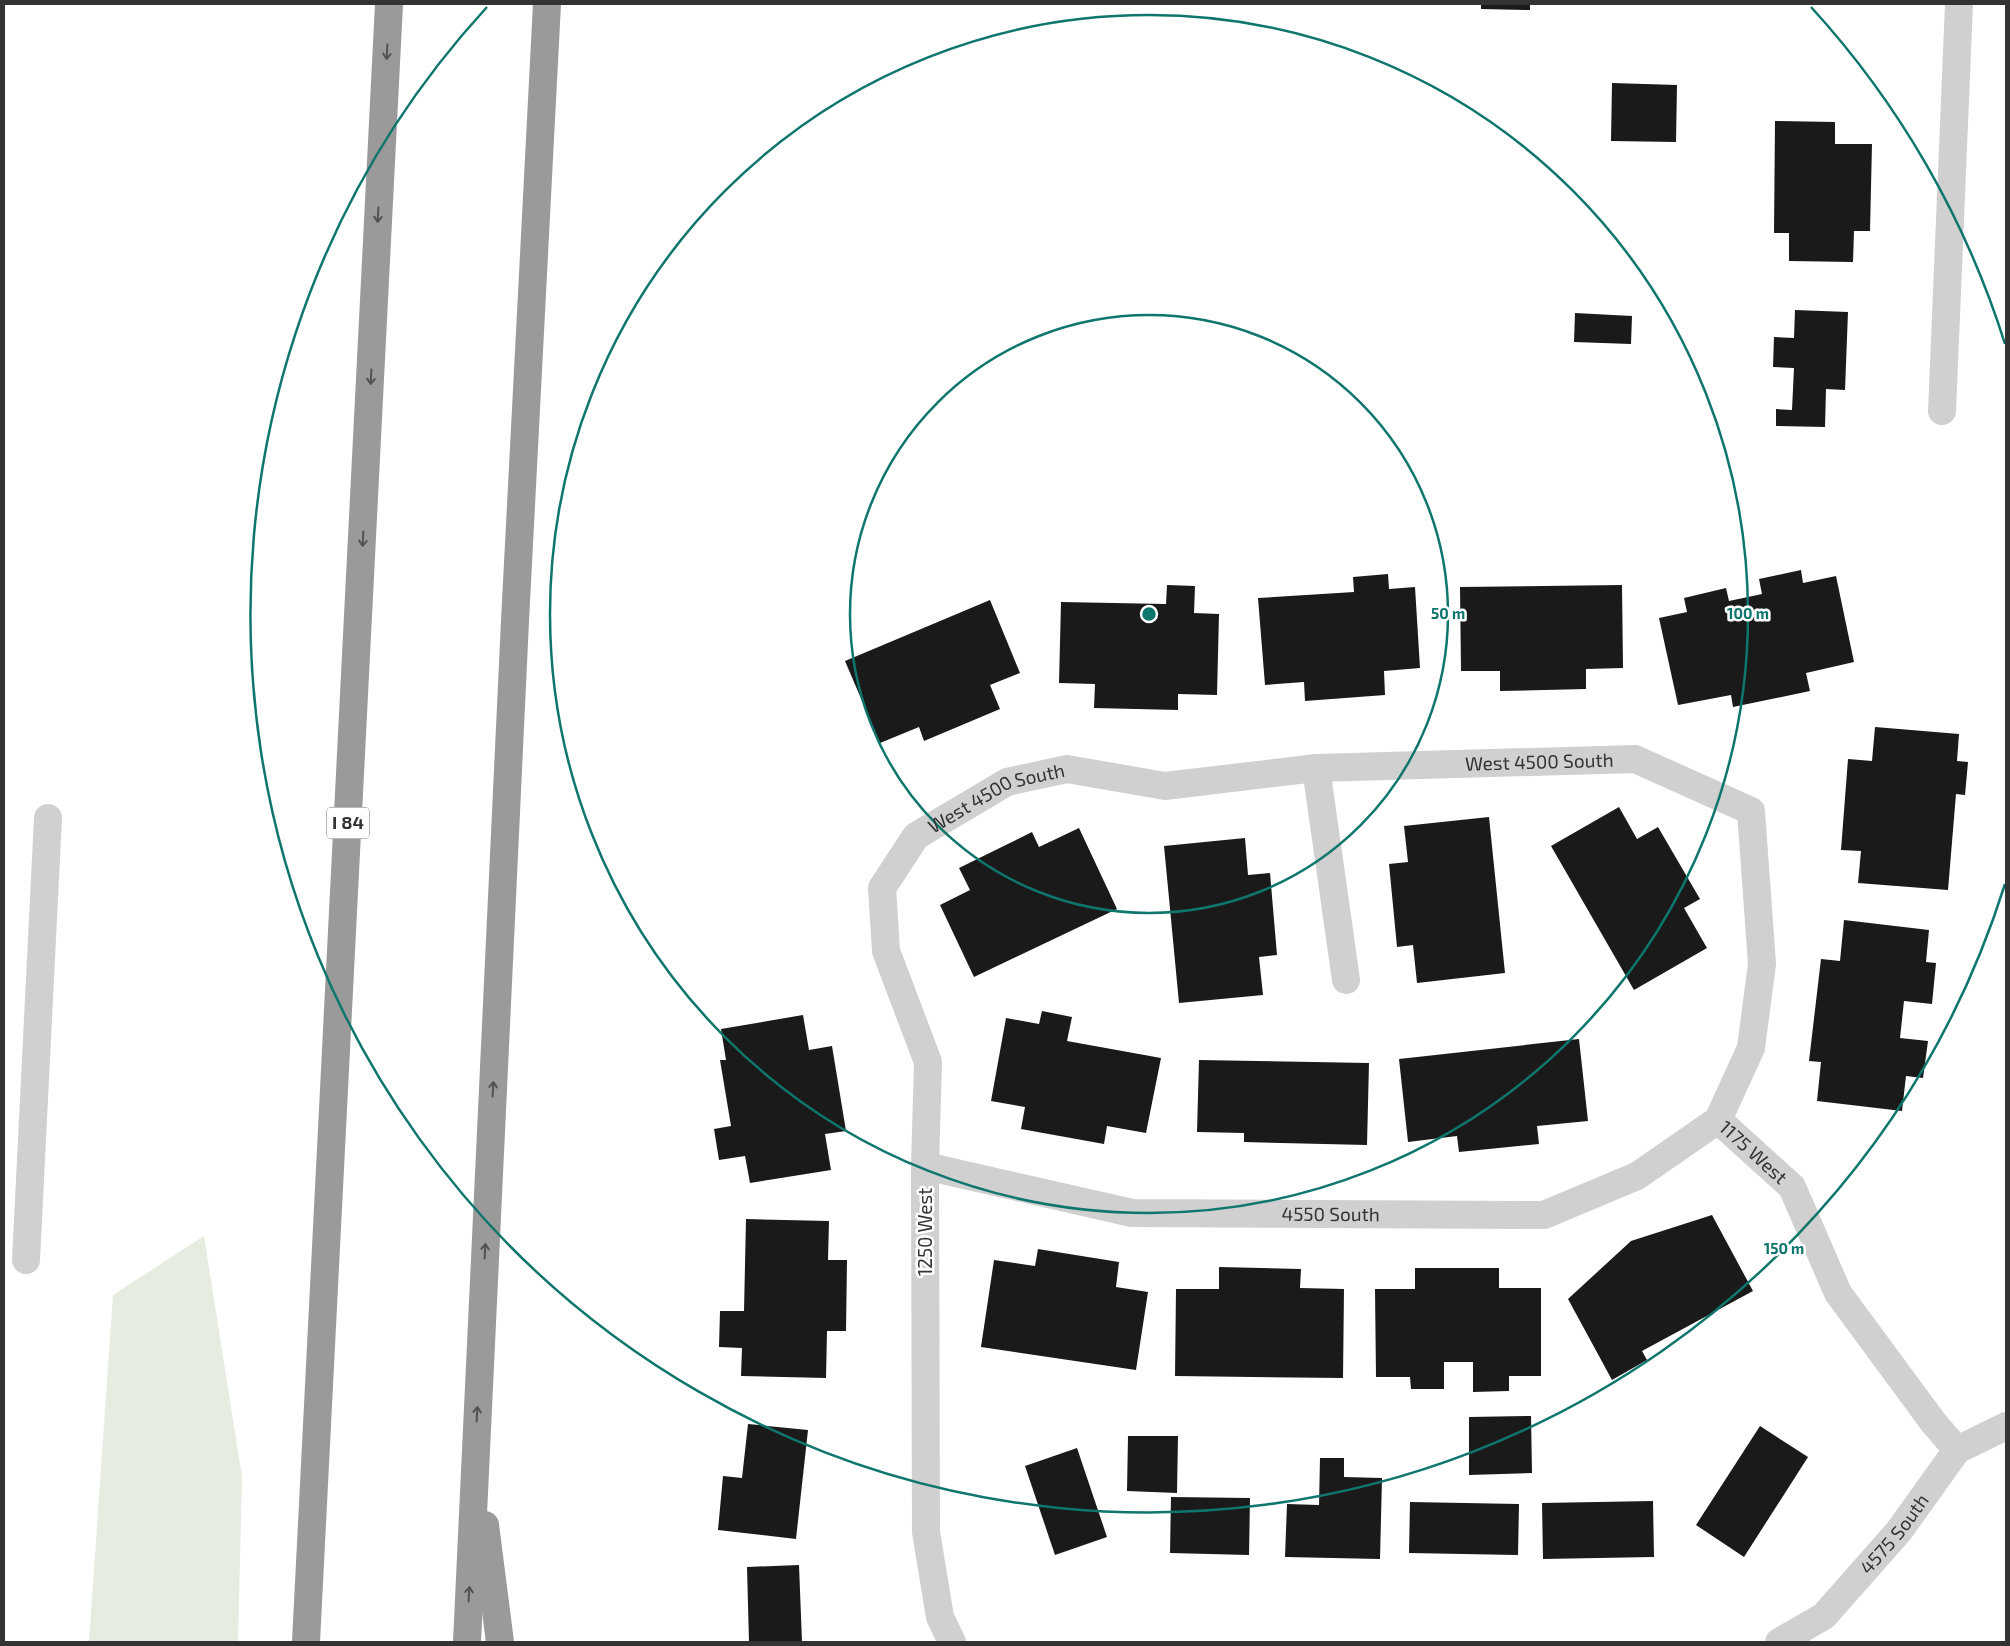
<svg xmlns="http://www.w3.org/2000/svg" width="2010" height="1646" viewBox="0 0 2010 1646" font-family="'Exo 2',sans-serif">
	<rect width="100%" height="100%" fill="#fff"/>
	<path fill="#e6ecdf" d="M 204,1236 L 242,1477 L 238,1642 L 89,1642 L 113,1295 Z"/>
	<g fill="#1a1a1a">
		<path d="M 1481,4 L 1530,4 L 1530,10 L 1481,9 Z"/>
		<path d="M 1612,83 L 1677,85 L 1676,142 L 1611,141 Z"/>
		<path d="M 1775,121 L 1835,122 L 1835,144 L 1872,144 L 1870,231 L 1854,231 L 1853,262 L 1789,261 L 1789,233 L 1774,233 Z"/>
		<path d="M 1795,310 L 1848,312 L 1845,390 L 1826,389 L 1825,427 L 1776,426 L 1776,409 L 1792,410 L 1794,368 L 1773,367 L 1774,337 L 1794,338 Z"/>
		<path d="M 1575,313 L 1632,316 L 1631,344 L 1574,342 Z"/>
		<path d="M 1801,570 L 1803,583 L 1836,576 L 1854,662 L 1806,673 L 1810,691 L 1733,707 L 1731,695 L 1678,705 L 1659,618 L 1687,612 L 1684,598 L 1726,588 L 1729,601 L 1762,594 L 1759,579 Z"/>
		<path d="M 1388,574 L 1389,589 L 1415,587 L 1420,668 L 1384,671 L 1385,695 L 1305,701 L 1304,682 L 1265,685 L 1258,598 L 1354,592 L 1353,577 Z"/>
		<path d="M 1167,585 L 1195,586 L 1194,613 L 1219,614 L 1217,695 L 1178,694 L 1178,710 L 1094,708 L 1095,684 L 1059,683 L 1061,602 L 1166,604 Z"/>
		<path d="M 1622,585 L 1623,668 L 1586,669 L 1586,689 L 1500,691 L 1500,671 L 1461,671 L 1460,587 Z"/>
		<path d="M 990,600 L 1020,673 L 990,685 L 1000,709 L 924,741 L 919,727 L 880,743 L 845,661 Z"/>
		<path d="M 1875,727 L 1959,734 L 1957,761 L 1968,762 L 1965,795 L 1956,794 L 1948,890 L 1858,883 L 1861,851 L 1841,850 L 1848,759 L 1872,761 Z"/>
		<path d="M 1619,807 L 1637,839 L 1658,827 L 1700,899 L 1684,908 L 1707,948 L 1634,990 L 1551,846 Z"/>
		<path d="M 1489,817 L 1505,973 L 1417,983 L 1413,945 L 1397,947 L 1389,864 L 1408,862 L 1404,826 Z"/>
		<path d="M 1079,828 L 1117,909 L 974,977 L 940,905 L 970,890 L 959,868 L 1032,832 L 1039,847 Z"/>
		<path d="M 1245,838 L 1248,875 L 1270,873 L 1277,955 L 1259,957 L 1263,995 L 1179,1003 L 1164,846 Z"/>
		<path d="M 1844,920 L 1929,930 L 1926,962 L 1936,963 L 1932,1004 L 1904,1001 L 1900,1038 L 1928,1041 L 1923,1078 L 1906,1076 L 1902,1111 L 1817,1101 L 1821,1062 L 1809,1061 L 1821,959 L 1840,961 Z"/>
		<path d="M 1042,1011 L 1072,1017 L 1067,1041 L 1161,1058 L 1146,1133 L 1107,1126 L 1104,1144 L 1021,1129 L 1025,1107 L 991,1101 L 1006,1018 L 1039,1024 Z"/>
		<path d="M 803,1015 L 809,1050 L 832,1046 L 846,1131 L 825,1134 L 831,1170 L 750,1183 L 745,1156 L 719,1160 L 714,1129 L 731,1126 L 720,1060 L 726,1060 L 721,1029 Z"/>
		<path d="M 1579,1039 L 1588,1121 L 1537,1126 L 1539,1144 L 1459,1152 L 1457,1136 L 1408,1142 L 1399,1059 Z"/>
		<path d="M 1199,1060 L 1369,1063 L 1367,1145 L 1244,1142 L 1244,1133 L 1197,1132 Z"/>
		<path d="M 1712,1215 L 1753,1291 L 1642,1351 L 1647,1360 L 1612,1380 L 1568,1299 L 1631,1241 Z"/>
		<path d="M 746,1219 L 829,1221 L 828,1260 L 847,1260 L 846,1331 L 827,1331 L 826,1378 L 741,1376 L 742,1348 L 719,1347 L 720,1311 L 744,1311 Z"/>
		<path d="M 1038,1249 L 1119,1262 L 1116,1287 L 1148,1292 L 1136,1370 L 981,1347 L 994,1260 L 1035,1266 Z"/>
		<path d="M 1219,1267 L 1301,1269 L 1300,1288 L 1344,1289 L 1343,1378 L 1175,1376 L 1176,1289 L 1219,1289 Z"/>
		<path d="M 1415,1268 L 1499,1268 L 1499,1288 L 1541,1288 L 1541,1376 L 1509,1376 L 1509,1391 L 1473,1392 L 1473,1362 L 1444,1362 L 1444,1389 L 1411,1389 L 1410,1377 L 1376,1377 L 1375,1289 L 1415,1289 Z"/>
		<path d="M 1531,1416 L 1532,1473 L 1469,1475 L 1469,1417 Z"/>
		<path d="M 748,1424 L 808,1430 L 796,1539 L 718,1530 L 723,1476 L 742,1478 Z"/>
		<path d="M 1760,1426 L 1808,1457 L 1744,1557 L 1696,1525 Z"/>
		<path d="M 1128,1436 L 1178,1436 L 1177,1493 L 1127,1491 Z"/>
		<path d="M 1077,1448 L 1107,1537 L 1055,1555 L 1025,1466 Z"/>
		<path d="M 1320,1458 L 1344,1458 L 1344,1477 L 1382,1478 L 1380,1559 L 1285,1557 L 1287,1504 L 1319,1505 Z"/>
		<path d="M 1171,1497 L 1250,1498 L 1249,1555 L 1170,1553 Z"/>
		<path d="M 1653,1501 L 1654,1557 L 1543,1559 L 1542,1503 Z"/>
		<path d="M 1410,1502 L 1519,1504 L 1518,1555 L 1409,1553 Z"/>
		<path d="M 799,1565 L 802,1642 L 749,1642 L 747,1567 Z"/>
	</g>
	<g fill="none" stroke-linecap="round" stroke-linejoin="round">
		<g stroke="#d0d0d0" stroke-width="28">
			<path d="M 1942,411 L 1959,4"/>
			<path d="M 1316,768 L 1346,980"/>
			<path id="s1" d="M 925,1166 L 1132,1213 L 1544,1215 L 1637,1176 L 1718,1120"/>
			<path d="M 26,1260 L 48,818"/>
			<path id="s2" d="M 952,1642 L 940,1617 L 926,1532 L 925,1166 L 928,1062 L 886,951 L 882,888 L 916,836 L 1007,782 L 1067,769 L 1165,786 L 1316,768 L 1635,759 L 1751,811 L 1762,964 L 1751,1048 L 1718,1120 L 1792,1187 L 1838,1293 L 1933,1422 L 1957,1450"/>
			<path id="s3" d="M 1779,1642 L 1824,1616 L 1899,1531 L 1957,1450 L 2006,1426"/>
		</g>
		<g stroke="#9a9a9a" stroke-width="28">
			<path d="M 485,1525 L 500,1642"/>
			<path d="M 306,1642 L 389,4"/>
			<path d="M 467,1642 L 515,621 L 547,4"/>
		</g>
	</g>
	<defs><path id="oneway-shaft" d="M-6 0H5M1.5-3L5.5 0L1.5 3" fill="none" stroke-width="1.6" stroke-linecap="round" stroke-linejoin="round" transform="scale(1.25)"/></defs>
	<g stroke="#525252">
		<use href="#oneway-shaft" transform="translate(387 52) rotate(93)"/>
		<use href="#oneway-shaft" transform="translate(378 215) rotate(93)"/>
		<use href="#oneway-shaft" transform="translate(371 377) rotate(93)"/>
		<use href="#oneway-shaft" transform="translate(363 539) rotate(93)"/>
		<use href="#oneway-shaft" transform="translate(493 1089) rotate(-87)"/>
		<use href="#oneway-shaft" transform="translate(485 1251) rotate(-87)"/>
		<use href="#oneway-shaft" transform="translate(477 1414) rotate(-87)"/>
		<use href="#oneway-shaft" transform="translate(469 1594) rotate(-87)"/>
	</g>
	<g fill="none" stroke="#0f766e" stroke-width="2.5">
		<circle cx="1149" cy="614" r="299"/>
		<circle cx="1149" cy="614" r="599"/>
		<path d="M2005 884A898 898 0 1 1 487 7M1811 7A898 898 0 0 1 2005 344"/>
	</g>
	<g text-anchor="middle" stroke-width="5" stroke-linejoin="round" paint-order="stroke">
		<rect fill="#fff" stroke="#707070" stroke-width="1" x="327" y="807.5" width="42" height="31" rx="4"/>
		<g font-size="18" font-weight="bold" fill="#333">
			<text x="348" y="829">I 84</text>
		</g>
		<g font-size="19" fill="#333" stroke="#fff">
			<text dy="7" stroke="none"><textPath href="#s2" startOffset="1470">West 4500 South</textPath></text>
			<text dy="7" stroke="none"><textPath href="#s2" startOffset="918">West 4500 South</textPath></text>
			<text dy="7" stroke="none"><textPath href="#s2" startOffset="2058">1175 West</textPath></text>
			<text dy="7" stroke="none"><textPath href="#s1" startOffset="411">4550 South</textPath></text>
			<text transform="translate(925 1232) rotate(-90)" y="7">1250 West</text>
			<text dy="7" stroke="none"><textPath href="#s3" startOffset="160">4575 South</textPath></text>
		</g>
	</g>
	<circle cx="1149" cy="614" r="8" fill="#0f766e" stroke="#fff" stroke-width="2.5"/>
	<g font-size="15" text-anchor="middle" font-weight="bold" fill="#0f766e" stroke="#fff" stroke-width="5" stroke-linejoin="round" paint-order="stroke">
		<text x="1448" y="619">50 m</text>
		<text x="1748" y="619">100 m</text>
		<text x="1784" y="1254">150 m</text>
	</g>
	<rect width="2010" height="1646" fill="none" stroke="#333333" stroke-width="10"/>
</svg>
